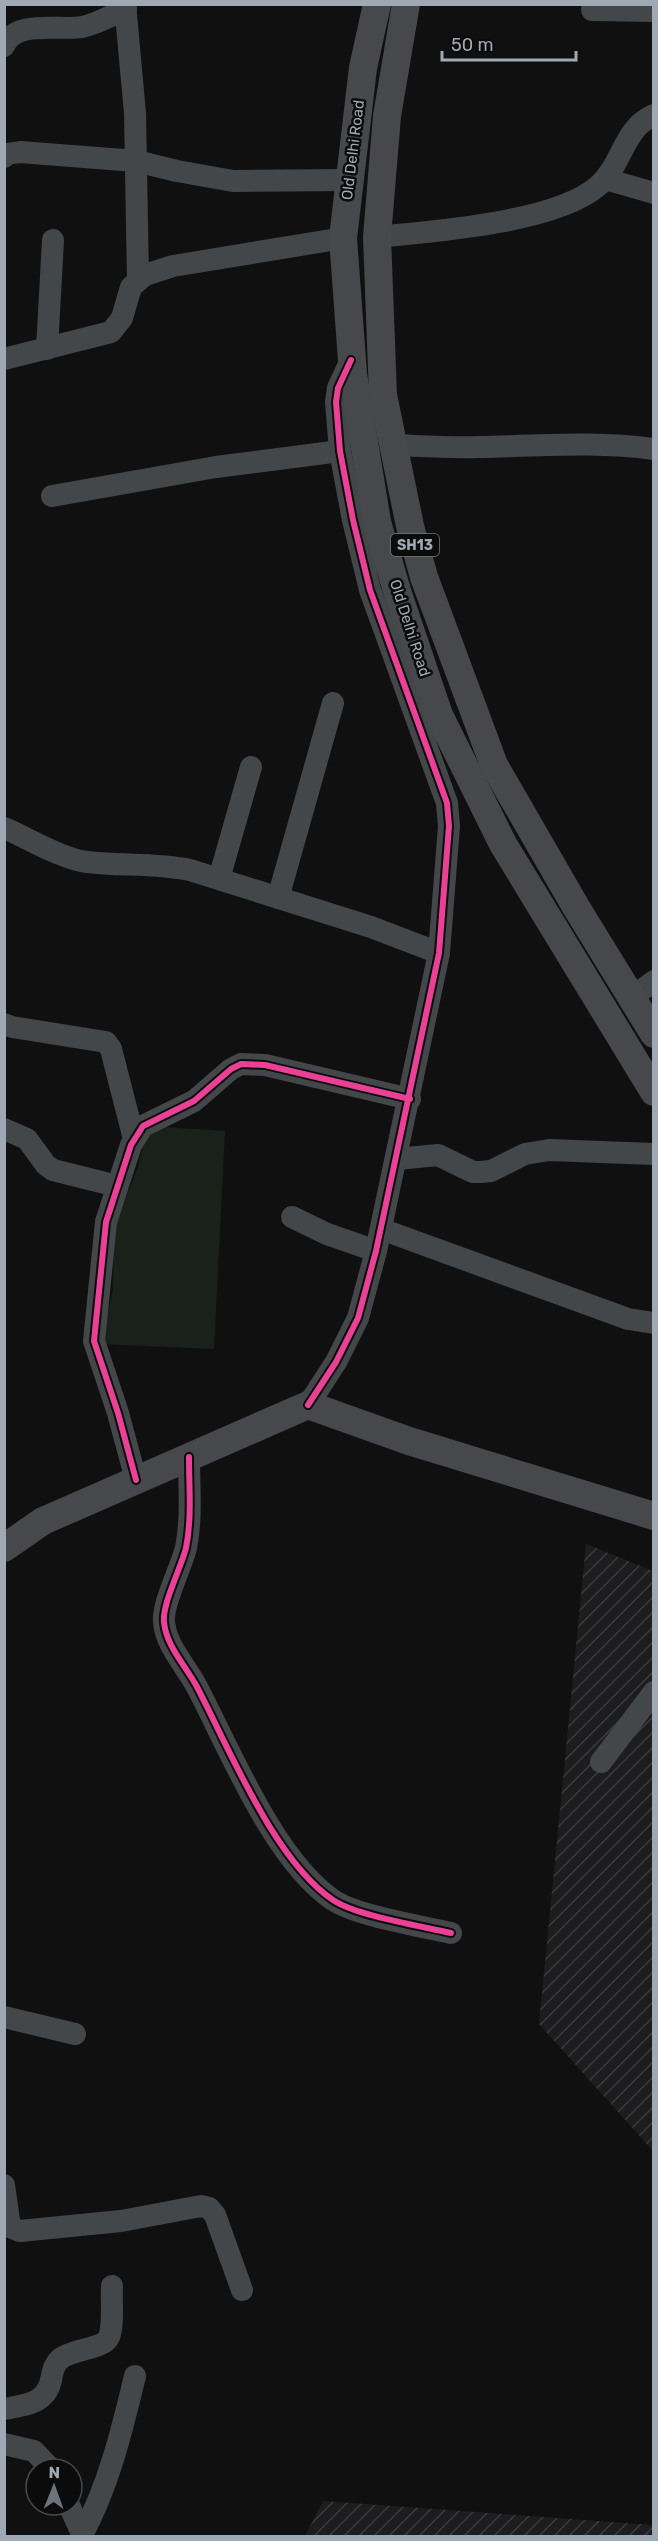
<svg xmlns="http://www.w3.org/2000/svg" width="658" height="2541" viewBox="0 0 658 2541" font-family="Rubik,sans-serif">
	<defs>
		<pattern id="industrial-furrows" width="10" height="10" patternUnits="userSpaceOnUse" patternTransform="scale(1.5)"><rect width="10" height="10" fill="#1d1d1f"/><path d="M-1 1l2-2M0 10L10 0M9 11l2-2" fill="none" stroke="#3b3b3d"/></pattern>
	</defs>
	<rect width="100%" height="100%" fill="#101010"/>
	<g fill="url(#industrial-furrows)">
		<path d="M 586,1544 L 653,1571 L 653,2151 L 539,2024 Z"/>
		<path d="M 323,2501 L 653,2525 L 653,2536 L 305,2536 Z"/>
	</g>
	<path fill="#1a211a" d="M 147,1126 L 225,1131 L 214,1349 L 100,1344 L 113,1291 L 114,1228 L 138,1167 Z"/>
	<g fill="none" stroke-linecap="round" stroke-linejoin="round">
		<g stroke="#444749" stroke-width="22">
			<path d="M 125,4 L 135,113 L 138,280"/>
			<path d="M 592,10 L 654,11"/>
			<path d="M 4,46 C 15,19 60,31 82,27 C 97,24 112,15 126,9"/>
			<path d="M 4,157 L 7,154 L 20,152 L 136,161 L 177,171 L 233,181 L 349,180"/>
			<path d="M 605,179 L 654,193"/>
			<path d="M 377,237 C 434,231 555,223 598,186 C 622,166 623,128 654,115"/>
			<path d="M 47,349 L 53,240"/>
			<path d="M 4,359 L 111,332 L 122,318 L 131,287 L 145,275 L 173,266 L 343,238"/>
			<path d="M 392,445 C 421,446 450,448 479,447 C 538,446 595,441 654,449"/>
			<path d="M 52,496 L 216,467 L 340,451"/>
			<path d="M 4,828 C 28,838 62,859 87,862 C 121,866 156,863 190,870 L 371,927 L 439,953"/>
			<path d="M 219,879 L 251,767"/>
			<path d="M 278,898 L 333,703"/>
			<path d="M 631,998 L 654,981"/>
			<path d="M 4,1024 L 12,1027 L 106,1042 L 111,1049 L 134,1139"/>
			<path d="M 4,1129 L 27,1139 L 46,1165 L 53,1170 L 117,1186"/>
			<path d="M 397,1159 L 438,1155 L 473,1172 L 481,1172 L 491,1171 L 525,1154 L 549,1150 L 654,1154"/>
			<path d="M 292,1217 L 327,1234 L 376,1251"/>
			<path d="M 381,1229 L 628,1319 L 654,1323"/>
			<path d="M 308,1405 L 336,1362 L 358,1318 L 376,1251 L 439,953 L 449,826 L 447,803 L 370,590 L 353,520 L 340,451 L 336,402 L 338,388 L 351,360"/>
			<path d="M 189,1457 C 189,1487 192,1518 186,1548 C 181,1568 162,1604 164,1622 C 166,1646 186,1666 197,1687 C 230,1750 274,1860 333,1900 C 357,1916 421,1926 451,1933"/>
			<path d="M 136,1480 L 118,1413 L 94,1341 L 106,1222 L 131,1145 L 143,1126 L 194,1101 L 231,1069 L 241,1064 L 265,1065 L 410,1099"/>
			<path d="M 601,1762 L 654,1692"/>
			<path d="M 4,2017 L 75,2034"/>
			<path d="M 4,2185 L 10,2227 L 20,2231 L 121,2221 L 201,2206 L 209,2208 L 215,2215 L 242,2290"/>
			<path d="M 4,2409 C 25,2405 46,2404 51,2380 C 52,2373 54,2364 60,2359 C 72,2349 104,2349 109,2337 C 114,2325 111,2299 112,2286"/>
			<path d="M 4,2444 L 34,2451 L 51,2469"/>
			<path d="M 69,2505 L 83,2536"/>
			<path d="M 82,2535 C 109,2485 122,2430 135,2376"/>
		</g>
		<g stroke="#46484b" stroke-width="28">
			<path d="M 377,4 L 363,68 L 343,238 L 353,374 L 377,522 L 397,591 L 439,715 L 503,844 L 654,1092"/>
			<path d="M 406,4 L 387,116 L 377,237 L 383,395 L 410,526 L 424,577 L 494,765 L 576,907 L 654,1034"/>
			<path d="M 4,1548 L 43,1521 L 308,1405 L 409,1441 L 654,1516"/>
		</g>
		<defs>
			<g id="cycleway">
				<path d="M 308,1405 L 336,1362 L 358,1318 L 376,1251 L 439,953 L 449,826 L 447,803 L 370,590 L 353,520 L 340,451 L 336,402 L 338,388 L 351,360"/>
				<path d="M 189,1457 C 189,1487 192,1518 186,1548 C 181,1568 162,1604 164,1622 C 166,1646 186,1666 197,1687 C 230,1750 274,1860 333,1900 C 357,1916 421,1926 451,1933"/>
				<path d="M 136,1480 L 118,1413 L 94,1341 L 106,1222 L 131,1145 L 143,1126 L 194,1101 L 231,1069 L 241,1064 L 265,1065 L 410,1099"/>
			</g>
		</defs>
		<use href="#cycleway" stroke="#0b0b0c" stroke-width="10"/>
		<use href="#cycleway" stroke="#ea4096" stroke-width="6"/>
	</g>
	<g text-anchor="middle" stroke-width="5" stroke-linejoin="round" paint-order="stroke">
		<rect fill="#0b0b0c" stroke="#737a81" stroke-width="1.5" x="391" y="534" width="48" height="22" rx="4.5"/>
		<g font-size="14" font-weight="bold" fill="#9fa9b3">
			<text x="415" y="550">SH13</text>
		</g>
		<g font-size="15" fill="#9fa9b3" stroke="#0b0b0c">
			<text transform="translate(353 150) rotate(-83)" y="5">Old Delhi Road</text>
			<text transform="translate(410 628) rotate(72)" y="5">Old Delhi Road</text>
		</g>
	</g>
	<rect width="658" height="2541" fill="none" stroke="#9fa9b3" stroke-width="12"/>
	<g transform="translate(54 2487) rotate(1)"><circle r="28" fill="#0b0b0c" stroke="#464a4f" stroke-width="1.5"/>
	<path d="M0-4.5L10 22L0 15L-10 22Z" fill="#6d737a"/>
	<text y="-9" font-size="16" font-weight="bold" text-anchor="middle" fill="#9fa9b3">N</text>
	</g>
	<path d="M442 51v9h134v-9" fill="none" stroke="#9fa9b3" stroke-width="3"/>
	<text x="451" y="51" font-size="18" fill="#9fa9b3" stroke="#0b0b0c" stroke-width="4.5" paint-order="stroke">50 m</text>
</svg>
